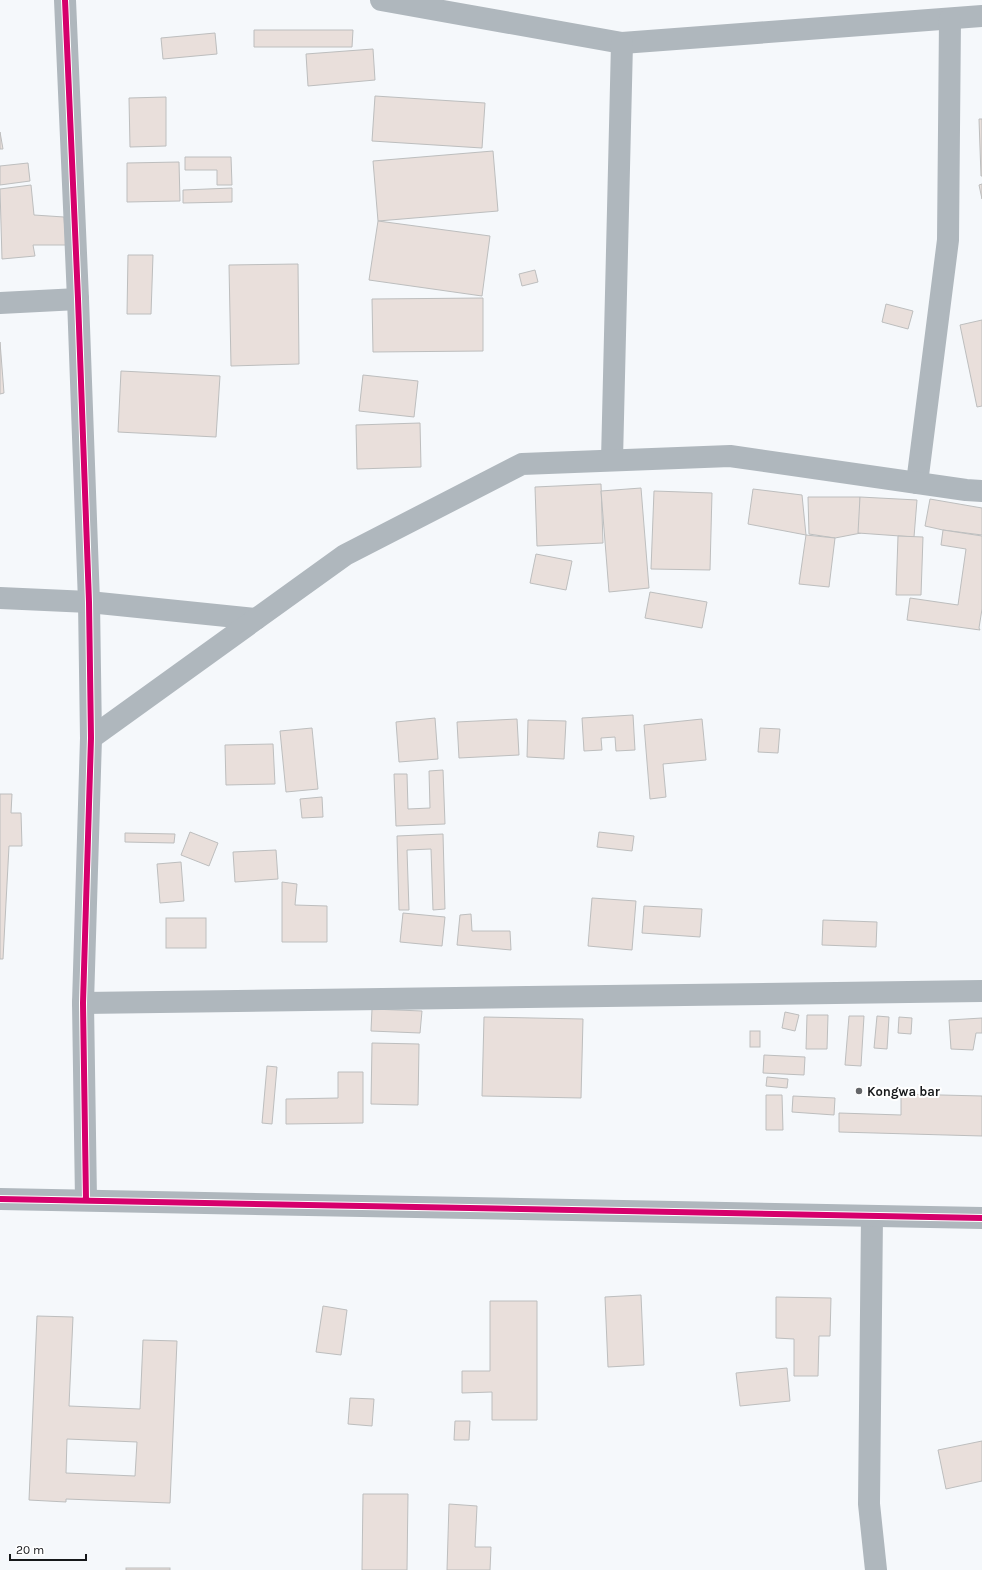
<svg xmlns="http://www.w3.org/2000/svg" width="982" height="1570" viewBox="0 0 982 1570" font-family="Karla,sans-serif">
	<rect width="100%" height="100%" fill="#f5f8fb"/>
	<g fill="#e9dfdb" stroke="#bdbebe" fill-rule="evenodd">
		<path d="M 254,30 L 353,30 L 352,47 L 254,47 Z"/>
		<path d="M 215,33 L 217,54 L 163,59 L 161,38 Z"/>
		<path d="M 373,49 L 375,80 L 308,86 L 306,54 Z"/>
		<path d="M 375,96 L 485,103 L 482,148 L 372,141 Z"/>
		<path d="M 166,97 L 166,146 L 130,147 L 129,98 Z"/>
		<path d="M 979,119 L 982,119 L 982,176 L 981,176 Z"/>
		<path d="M 0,132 L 3,149 L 0,149 Z"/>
		<path d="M 493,151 L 498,211 L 378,221 L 373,161 Z"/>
		<path d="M 185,157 L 231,157 L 232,185 L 217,185 L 217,170 L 185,170 Z"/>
		<path d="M 179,162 L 180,201 L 127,202 L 127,163 Z"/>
		<path d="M 28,163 L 30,181 L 0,185 L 0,166 Z"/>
		<path d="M 982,184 L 982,199 L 979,185 Z"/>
		<path d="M 31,185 L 34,215 L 64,217 L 66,245 L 33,245 L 35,256 L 2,259 L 0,189 Z"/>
		<path d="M 232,188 L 232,202 L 183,203 L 183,190 Z"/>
		<path d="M 378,221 L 490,236 L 482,296 L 369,280 Z"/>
		<path d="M 128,255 L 153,255 L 151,314 L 127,314 Z"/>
		<path d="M 298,264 L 299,364 L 231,366 L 229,265 Z"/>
		<path d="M 535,270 L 538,282 L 522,286 L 519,274 Z"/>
		<path d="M 483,298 L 483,351 L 373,352 L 372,299 Z"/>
		<path d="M 886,304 L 913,311 L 908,329 L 882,322 Z"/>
		<path d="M 982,320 L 982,406 L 977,407 L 960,325 Z"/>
		<path d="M 0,342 L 4,393 L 0,394 Z"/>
		<path d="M 121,371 L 220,376 L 216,437 L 118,432 Z"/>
		<path d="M 363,375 L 418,381 L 414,417 L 359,411 Z"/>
		<path d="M 420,423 L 421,467 L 357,469 L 356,425 Z"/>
		<path d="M 601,484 L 603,543 L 537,546 L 535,487 Z"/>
		<path d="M 641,488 L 649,588 L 609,592 L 601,491 Z"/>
		<path d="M 753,489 L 802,495 L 806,535 L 748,524 Z"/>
		<path d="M 654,491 L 712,493 L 710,570 L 651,569 Z"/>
		<path d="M 808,497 L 860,497 L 861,533 L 835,538 L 809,534 Z"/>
		<path d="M 860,497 L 917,500 L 914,537 L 858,533 Z"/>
		<path d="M 930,499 L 982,508 L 982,535 L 943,530 L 925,526 Z"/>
		<path d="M 943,530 L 982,536 L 982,609 L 979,628 L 980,630 L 907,620 L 910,598 L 958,605 L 966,549 L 941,545 Z"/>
		<path d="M 806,535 L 835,538 L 829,587 L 799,584 Z"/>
		<path d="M 898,536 L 923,537 L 921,595 L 896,595 Z"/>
		<path d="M 536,554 L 572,561 L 566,590 L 530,583 Z"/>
		<path d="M 650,592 L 707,602 L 702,628 L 645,618 Z"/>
		<path d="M 633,715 L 635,750 L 616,751 L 615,737 L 601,738 L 602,750 L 584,751 L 582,718 Z"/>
		<path d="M 435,718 L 438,759 L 399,762 L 396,722 Z"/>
		<path d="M 517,719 L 519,755 L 459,758 L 457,722 Z"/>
		<path d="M 702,719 L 706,760 L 663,764 L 666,797 L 650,799 L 644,725 Z"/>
		<path d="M 528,720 L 566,721 L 564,759 L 527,757 Z"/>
		<path d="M 312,728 L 318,789 L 286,792 L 280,731 Z"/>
		<path d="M 760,728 L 780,729 L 778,753 L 758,752 Z"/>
		<path d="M 273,744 L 275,784 L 226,785 L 225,745 Z"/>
		<path d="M 443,770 L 445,824 L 396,826 L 394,774 L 407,774 L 408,809 L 430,808 L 429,771 Z"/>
		<path d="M 0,794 L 12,794 L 11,813 L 21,813 L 22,846 L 9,846 L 3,959 L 0,959 Z"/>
		<path d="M 322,797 L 323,817 L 302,818 L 300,799 Z"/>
		<path d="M 190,832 L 218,843 L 209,866 L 181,855 Z"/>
		<path d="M 599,832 L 634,836 L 632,851 L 597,847 Z"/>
		<path d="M 125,833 L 175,834 L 174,843 L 125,842 Z"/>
		<path d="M 443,834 L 445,909 L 433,910 L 431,849 L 407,850 L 409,910 L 399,910 L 397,836 Z"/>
		<path d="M 276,850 L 278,879 L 235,882 L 233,852 Z"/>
		<path d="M 181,862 L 184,901 L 160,903 L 157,864 Z"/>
		<path d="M 282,882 L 297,884 L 295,905 L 327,906 L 327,942 L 282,942 Z"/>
		<path d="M 592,898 L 636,901 L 632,950 L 588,946 Z"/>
		<path d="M 644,906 L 702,909 L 700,937 L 642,933 Z"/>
		<path d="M 403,913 L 445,917 L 442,946 L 400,942 Z"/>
		<path d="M 471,914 L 472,931 L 510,931 L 511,950 L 457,945 L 460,915 Z"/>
		<rect x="166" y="918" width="40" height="30"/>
		<path d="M 823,920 L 877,922 L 876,947 L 822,945 Z"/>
		<path d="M 372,1009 L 422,1011 L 420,1033 L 371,1031 Z"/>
		<path d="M 785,1012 L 799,1015 L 795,1031 L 782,1028 Z"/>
		<path d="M 807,1015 L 828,1015 L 827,1049 L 806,1049 Z"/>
		<path d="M 849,1016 L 864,1016 L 861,1066 L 845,1065 Z"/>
		<path d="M 877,1016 L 889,1017 L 887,1049 L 874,1048 Z"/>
		<path d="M 484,1017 L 583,1019 L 581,1098 L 482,1096 Z"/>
		<path d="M 899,1017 L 912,1018 L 911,1034 L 898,1033 Z"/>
		<path d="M 982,1018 L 982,1033 L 976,1033 L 973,1050 L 951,1049 L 949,1020 Z"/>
		<rect x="750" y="1031" width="10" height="16"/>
		<path d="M 372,1043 L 419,1044 L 418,1105 L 371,1104 Z"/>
		<path d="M 764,1055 L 805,1057 L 804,1075 L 763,1073 Z"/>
		<path d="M 267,1066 L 277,1067 L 272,1124 L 262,1123 Z"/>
		<path d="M 338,1072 L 363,1072 L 363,1123 L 286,1124 L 286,1099 L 338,1098 Z"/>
		<path d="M 767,1077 L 788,1079 L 787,1088 L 766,1086 Z"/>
		<path d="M 901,1094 L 982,1096 L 982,1136 L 839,1132 L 839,1113 L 901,1115 Z"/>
		<path d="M 766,1095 L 782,1095 L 783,1130 L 766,1130 Z"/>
		<path d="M 793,1096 L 835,1098 L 834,1115 L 792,1112 Z"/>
		<path d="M 641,1295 L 644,1365 L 608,1367 L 605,1297 Z"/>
		<path d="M 776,1297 L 831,1298 L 830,1336 L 819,1336 L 818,1376 L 794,1376 L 794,1339 L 776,1338 Z"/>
		<path d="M 490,1301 L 537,1301 L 537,1420 L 492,1420 L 492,1392 L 462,1393 L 462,1371 L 490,1371 Z"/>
		<path d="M 323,1306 L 347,1310 L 341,1355 L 316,1352 Z"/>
		<path d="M 37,1316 L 73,1317 L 69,1406 L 140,1409 L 143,1340 L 177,1341 L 170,1503 L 66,1499 L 66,1502 L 29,1500 ZM 67,1439 L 137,1442 L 135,1476 L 66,1473 Z"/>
		<path d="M 787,1368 L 790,1401 L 740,1406 L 736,1373 Z"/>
		<path d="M 350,1398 L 374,1399 L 372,1426 L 348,1424 Z"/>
		<path d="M 455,1421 L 470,1421 L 469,1440 L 454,1440 Z"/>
		<path d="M 982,1441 L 982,1481 L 946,1489 L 938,1450 Z"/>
		<path d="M 363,1494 L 408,1494 L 407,1570 L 362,1570 Z"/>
		<path d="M 449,1504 L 477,1506 L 475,1547 L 491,1547 L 490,1570 L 447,1570 Z"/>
		<rect x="126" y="1568" width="44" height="2"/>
	</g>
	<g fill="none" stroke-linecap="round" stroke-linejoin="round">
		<g stroke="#afb7bd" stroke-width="22">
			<path d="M 65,0 L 78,299 L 89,602 L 91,738 L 83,1003 L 86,1200"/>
			<path d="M 381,0 L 622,43 L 982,16"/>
			<path d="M 0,303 L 78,299"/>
			<path d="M 612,460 L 622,43"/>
			<path d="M 917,483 L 948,240 L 950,19"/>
			<path d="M 0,598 L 89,602 L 256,619"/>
			<path d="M 91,738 L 345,555 L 522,464 L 730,456 L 966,490 L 982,491"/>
			<path d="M 83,1003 L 982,991"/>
			<path d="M 872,1216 L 869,1504 L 876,1570"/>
		</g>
		<path stroke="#afb7bd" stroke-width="22" d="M 0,1199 L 982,1218"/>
		<defs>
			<g id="cycleway">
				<path d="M 65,0 L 78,299 L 89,602 L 91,738 L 83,1003 L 86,1200"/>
				<path d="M 0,1199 L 982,1218"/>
			</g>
		</defs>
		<use href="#cycleway" stroke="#fff" stroke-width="8"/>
		<use href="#cycleway" stroke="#d6006c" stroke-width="6"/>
	</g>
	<circle fill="#646669" stroke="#fff" stroke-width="1.5" cx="859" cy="1091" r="4"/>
	<g text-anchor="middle" stroke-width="4" stroke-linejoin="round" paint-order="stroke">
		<g font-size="13" font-weight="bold" fill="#16181a" stroke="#fff" text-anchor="start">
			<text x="867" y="1096">Kongwa bar</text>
		</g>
	</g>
	<path d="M10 1554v6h76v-6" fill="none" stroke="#16181a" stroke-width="2"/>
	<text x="16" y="1554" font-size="12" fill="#16181a" stroke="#ffffff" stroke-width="3" paint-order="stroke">20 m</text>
</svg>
